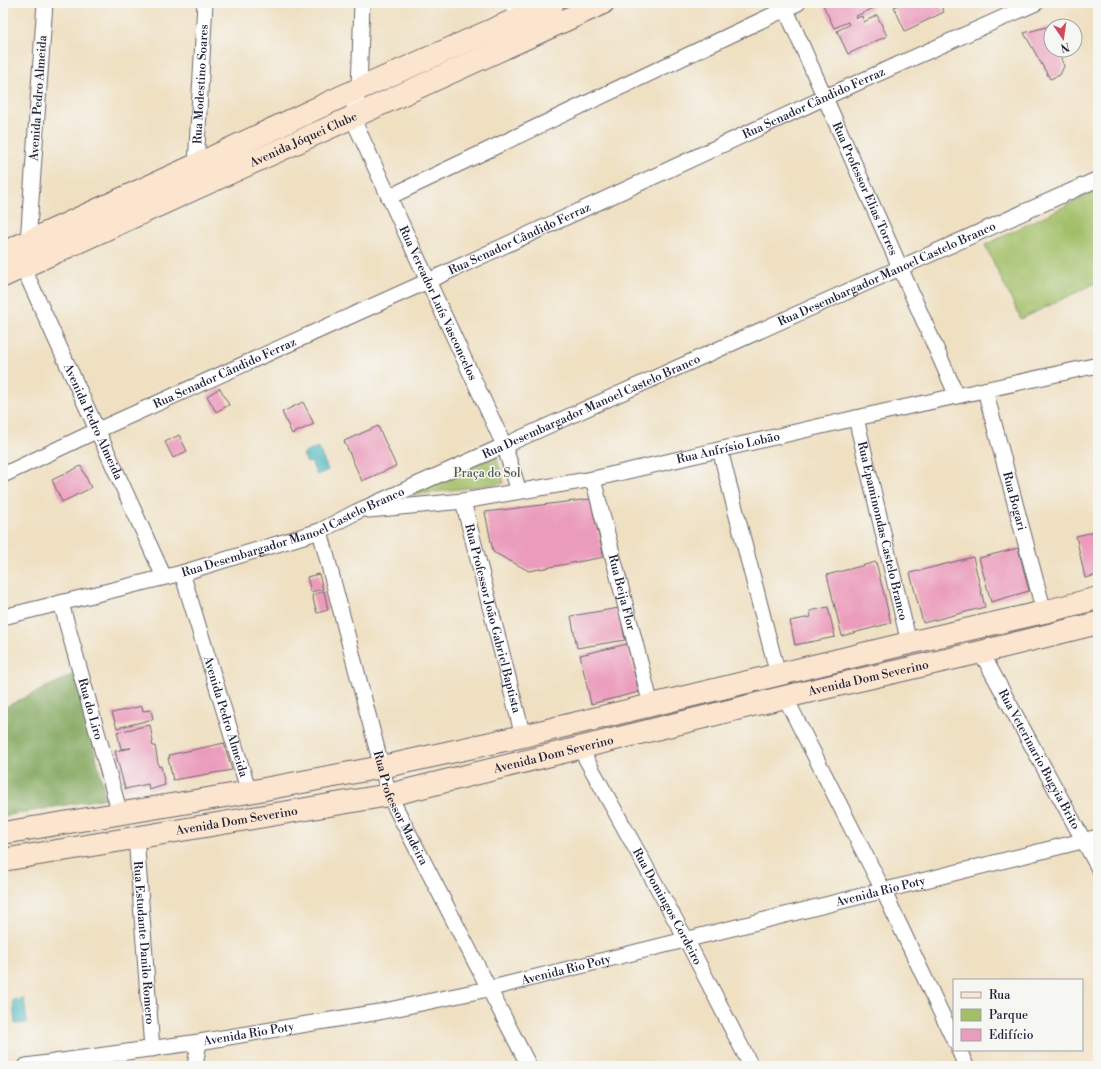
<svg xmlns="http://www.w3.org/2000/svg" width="1101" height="1069" viewBox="0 0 1101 1069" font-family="'Libre Bodoni',serif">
	<rect width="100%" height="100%" fill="#f6f6f2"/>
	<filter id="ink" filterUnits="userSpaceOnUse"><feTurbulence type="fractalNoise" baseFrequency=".025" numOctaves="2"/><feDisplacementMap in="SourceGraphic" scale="8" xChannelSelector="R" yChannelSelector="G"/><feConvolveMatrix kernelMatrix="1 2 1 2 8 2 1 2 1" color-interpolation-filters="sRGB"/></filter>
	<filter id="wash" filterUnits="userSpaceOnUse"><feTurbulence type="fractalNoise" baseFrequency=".012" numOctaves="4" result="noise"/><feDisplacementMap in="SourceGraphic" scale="16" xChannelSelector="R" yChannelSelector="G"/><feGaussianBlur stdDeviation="0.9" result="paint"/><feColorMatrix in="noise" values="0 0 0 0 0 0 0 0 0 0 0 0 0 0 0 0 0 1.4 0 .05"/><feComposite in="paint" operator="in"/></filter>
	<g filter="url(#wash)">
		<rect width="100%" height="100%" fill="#efe0c2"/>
		<g fill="#a2bf67" stroke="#627051">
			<path d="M 1098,190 L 1098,282 L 1021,319 L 985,245 Z"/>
			<path d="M 496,456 L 504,483 L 405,496 Z"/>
		</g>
		<path fill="#81a65c" stroke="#52644c" d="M 76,673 L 106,798 L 3,816 L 3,708 Z"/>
		<g fill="#49b8c0" stroke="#366d7e">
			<path d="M 318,447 L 328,470 L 317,475 L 311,462 L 307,463 L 303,454 Z"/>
			<path d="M 24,999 L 27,1023 L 15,1024 L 13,1000 Z"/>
		</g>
		<g id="blocks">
			<g fill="#eb9cbc">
				<path d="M 826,3 L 871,3 L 874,8 L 856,16 L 857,18 L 862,16 L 864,22 L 877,15 L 887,36 L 848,54 L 837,31 L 849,25 L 848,22 L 834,28 L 823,5 Z"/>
				<path d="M 903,3 L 939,3 L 944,12 L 905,31 L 894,7 Z"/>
				<path d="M 1050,26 L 1051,30 L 1051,50 L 1058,50 L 1064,66 L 1060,75 L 1050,79 L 1024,33 Z"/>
				<path d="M 220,388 L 229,405 L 216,412 L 207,396 Z"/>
				<path d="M 303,402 L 314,424 L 292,434 L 282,412 Z"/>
				<path d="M 378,426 L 396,466 L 362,481 L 344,441 Z"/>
				<path d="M 179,435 L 187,451 L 173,458 L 165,442 Z"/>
				<path d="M 81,466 L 91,488 L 62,502 L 52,480 Z"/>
				<path d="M 590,499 L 604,557 L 529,571 L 493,552 L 485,512 Z"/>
				<path d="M 1098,531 L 1098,575 L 1085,578 L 1076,536 Z"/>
				<path d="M 1018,548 L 1029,591 L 991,602 L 979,558 Z"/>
				<path d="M 973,557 L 985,607 L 923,623 L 910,573 Z"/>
				<path d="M 876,562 L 891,623 L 842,636 L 827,575 Z"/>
				<path d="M 319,574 L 323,589 L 311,592 L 307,577 Z"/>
				<path d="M 324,591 L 328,610 L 317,613 L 312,595 Z"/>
				<path d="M 828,607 L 835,637 L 795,645 L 790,621 L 811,617 L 810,611 Z"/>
				<path d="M 619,608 L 625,640 L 577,648 L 571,616 Z"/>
				<path d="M 627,644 L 639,692 L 591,704 L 580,655 Z"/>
				<path d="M 142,706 L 143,711 L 151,710 L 153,719 L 117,728 L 112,713 Z"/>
				<path d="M 150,725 L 153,742 L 152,743 L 153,746 L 155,746 L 158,763 L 159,767 L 161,766 L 165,785 L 149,790 L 148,784 L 125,789 L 115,751 L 131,748 L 121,749 L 117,732 Z"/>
				<path d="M 224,743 L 232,770 L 173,780 L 168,758 L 170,758 L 169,755 Z"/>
			</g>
		</g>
	</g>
	<g filter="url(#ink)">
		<use href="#blocks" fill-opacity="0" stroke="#6a646a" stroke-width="1"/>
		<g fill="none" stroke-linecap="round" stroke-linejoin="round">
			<defs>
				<g id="minor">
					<path id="s1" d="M 45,3 L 28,242 L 23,267 L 164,577"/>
					<path id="s2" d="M 362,3 L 359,88 L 352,117 L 504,445 L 519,491"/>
					<path id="s3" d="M 783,3 L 957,396"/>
					<path d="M 515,20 L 516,3"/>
					<path id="s4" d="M 196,165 L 205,3"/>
					<path d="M 389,197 L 798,3"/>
					<path id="s5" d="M 985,390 L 1044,612"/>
					<path id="s6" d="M 856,418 L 909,643"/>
					<path d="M 720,450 L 778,675"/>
					<path id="s7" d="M 3,475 L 98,430 L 428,281 L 830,95 L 1036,3"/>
					<path id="s8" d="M 593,479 L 651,705"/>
					<path id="s9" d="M 463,501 L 523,736"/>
					<path id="s10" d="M 369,510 L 463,501 L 593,479 L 856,418 L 1098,365"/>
					<path id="s11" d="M 320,531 L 389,795 L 529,1066"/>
					<path id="s12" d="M 182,573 L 249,792"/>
					<path id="s13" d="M 61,603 L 120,814"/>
					<path id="s14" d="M 3,617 L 182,573 L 320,531 L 356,512 L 1098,179"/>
					<path id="s15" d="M 981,652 L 1098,867"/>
					<path d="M 785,697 L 883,890 L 954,1040"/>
					<path id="s16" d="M 580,748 L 686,939 L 751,1066"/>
					<path id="s17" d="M 136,837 L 152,1049"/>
					<path d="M 959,1050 L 966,1066"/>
					<path id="s18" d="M 26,1066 L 199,1042 L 379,1012 L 488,989 L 1098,837"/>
					<path d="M 195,1066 L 199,1042"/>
				</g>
				<g id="secondary">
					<path d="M 3,253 L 196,165 L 343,96 L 553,3"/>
					<path id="s19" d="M 3,276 L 603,3"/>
					<path d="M 3,833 L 249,792 L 382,767 L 523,736 L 909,643 L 1044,612 L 1098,598"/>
					<path id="s20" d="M 3,860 L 389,795 L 785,697 L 981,652 L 1098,623"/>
				</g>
			</defs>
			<use href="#minor" stroke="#6a646a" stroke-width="17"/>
			<use href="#secondary" stroke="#6a646a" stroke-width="24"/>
			<use href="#minor" stroke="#fff" stroke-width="15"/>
			<use href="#secondary" stroke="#fbe5cf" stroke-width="22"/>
		</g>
	</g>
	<g text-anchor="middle" stroke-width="3" stroke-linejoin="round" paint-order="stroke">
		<g font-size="12" fill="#22223b" stroke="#f6f6f2">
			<text dy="4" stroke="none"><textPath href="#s4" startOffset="81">Rua Modestino Soares</textPath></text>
			<text transform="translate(38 98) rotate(-86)" y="4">Avenida Pedro Almeida</text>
			<text dy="4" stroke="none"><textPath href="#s7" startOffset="892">Rua Senador Cândido Ferraz</textPath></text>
			<text dy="4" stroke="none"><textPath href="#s19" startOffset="330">Avenida Jóquei Clube</textPath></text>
			<text dy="4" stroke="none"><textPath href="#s3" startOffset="203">Rua Professor Elias Torres</textPath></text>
			<text dy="4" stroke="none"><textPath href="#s7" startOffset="568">Rua Senador Cândido Ferraz</textPath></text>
			<text dy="4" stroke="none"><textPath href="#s14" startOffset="951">Rua Desembargador Manoel Castelo Branco</textPath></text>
			<text dy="4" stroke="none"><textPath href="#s2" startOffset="320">Rua Vereador Luís Vasconcelos</textPath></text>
			<text dy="4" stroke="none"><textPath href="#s7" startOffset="244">Rua Senador Cândido Ferraz</textPath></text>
			<text dy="4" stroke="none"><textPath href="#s14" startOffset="627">Rua Desembargador Manoel Castelo Branco</textPath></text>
			<text dy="4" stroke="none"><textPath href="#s1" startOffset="435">Avenida Pedro Almeida</textPath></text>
			<text dy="4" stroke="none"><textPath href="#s10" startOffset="365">Rua Anfrísio Lobão</textPath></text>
			<text dy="4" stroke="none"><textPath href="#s5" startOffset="115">Rua Bogari</textPath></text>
			<text dy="4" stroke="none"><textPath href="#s14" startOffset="303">Rua Desembargador Manoel Castelo Branco</textPath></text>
			<text dy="4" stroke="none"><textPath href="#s6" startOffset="116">Rua Epaminondas Castelo Branco</textPath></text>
			<text dy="4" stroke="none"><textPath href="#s8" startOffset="117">Rua Beija Flor</textPath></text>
			<text dy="4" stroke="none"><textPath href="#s9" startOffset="121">Rua Professor João Gabriel Baptista</textPath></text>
			<text dy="4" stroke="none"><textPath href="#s20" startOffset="885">Avenida Dom Severino</textPath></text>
			<text dy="4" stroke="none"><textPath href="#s13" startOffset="110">Rua do Liro</textPath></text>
			<text dy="4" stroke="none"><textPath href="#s12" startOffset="150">Avenida Pedro Almeida</textPath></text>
			<text dy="4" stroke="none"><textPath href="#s20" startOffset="561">Avenida Dom Severino</textPath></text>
			<text dy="4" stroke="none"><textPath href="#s15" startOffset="122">Rua Veterinario Bugyia Brito</textPath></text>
			<text dy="4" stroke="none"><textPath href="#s11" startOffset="289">Rua Professor Madeira</textPath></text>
			<text dy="4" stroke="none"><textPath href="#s20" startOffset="237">Avenida Dom Severino</textPath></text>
			<text dy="4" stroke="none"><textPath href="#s18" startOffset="873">Avenida Rio Poty</textPath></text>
			<text dy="4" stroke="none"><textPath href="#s16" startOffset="181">Rua Domingos Cordeiro</textPath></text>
			<text dy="4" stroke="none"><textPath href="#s17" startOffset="106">Rua Estudante Danilo Romero</textPath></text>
			<text dy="4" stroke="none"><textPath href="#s18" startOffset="549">Avenida Rio Poty</textPath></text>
			<text dy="4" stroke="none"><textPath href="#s18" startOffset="225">Avenida Rio Poty</textPath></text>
		</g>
		<g font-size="12" fill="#4f594a" stroke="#f6f6f2">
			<text x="487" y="477">Praça do Sol</text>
		</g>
	</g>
	<rect width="1101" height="1069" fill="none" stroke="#f6f6f2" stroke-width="16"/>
	<rect x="953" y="979" width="130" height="72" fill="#f6f6f2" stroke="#a1a1a9"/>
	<rect x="961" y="992" width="20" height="6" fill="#fbe5cf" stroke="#a1a1a9"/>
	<text x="989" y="999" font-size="12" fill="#22223b">Rua</text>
	<rect x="961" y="1009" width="20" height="12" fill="#a2bf67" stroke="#a1a1a9"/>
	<text x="989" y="1019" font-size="12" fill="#22223b">Parque</text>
	<rect x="961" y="1029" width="20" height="12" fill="#eb9cbc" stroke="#a1a1a9"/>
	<text x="989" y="1039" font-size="12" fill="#22223b">Edifício</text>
	<g transform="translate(1063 38) rotate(167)"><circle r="19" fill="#f6f6f2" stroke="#a1a1a9"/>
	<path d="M0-3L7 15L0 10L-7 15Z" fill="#d1495b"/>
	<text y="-6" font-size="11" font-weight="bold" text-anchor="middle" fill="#22223b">N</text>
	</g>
</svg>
